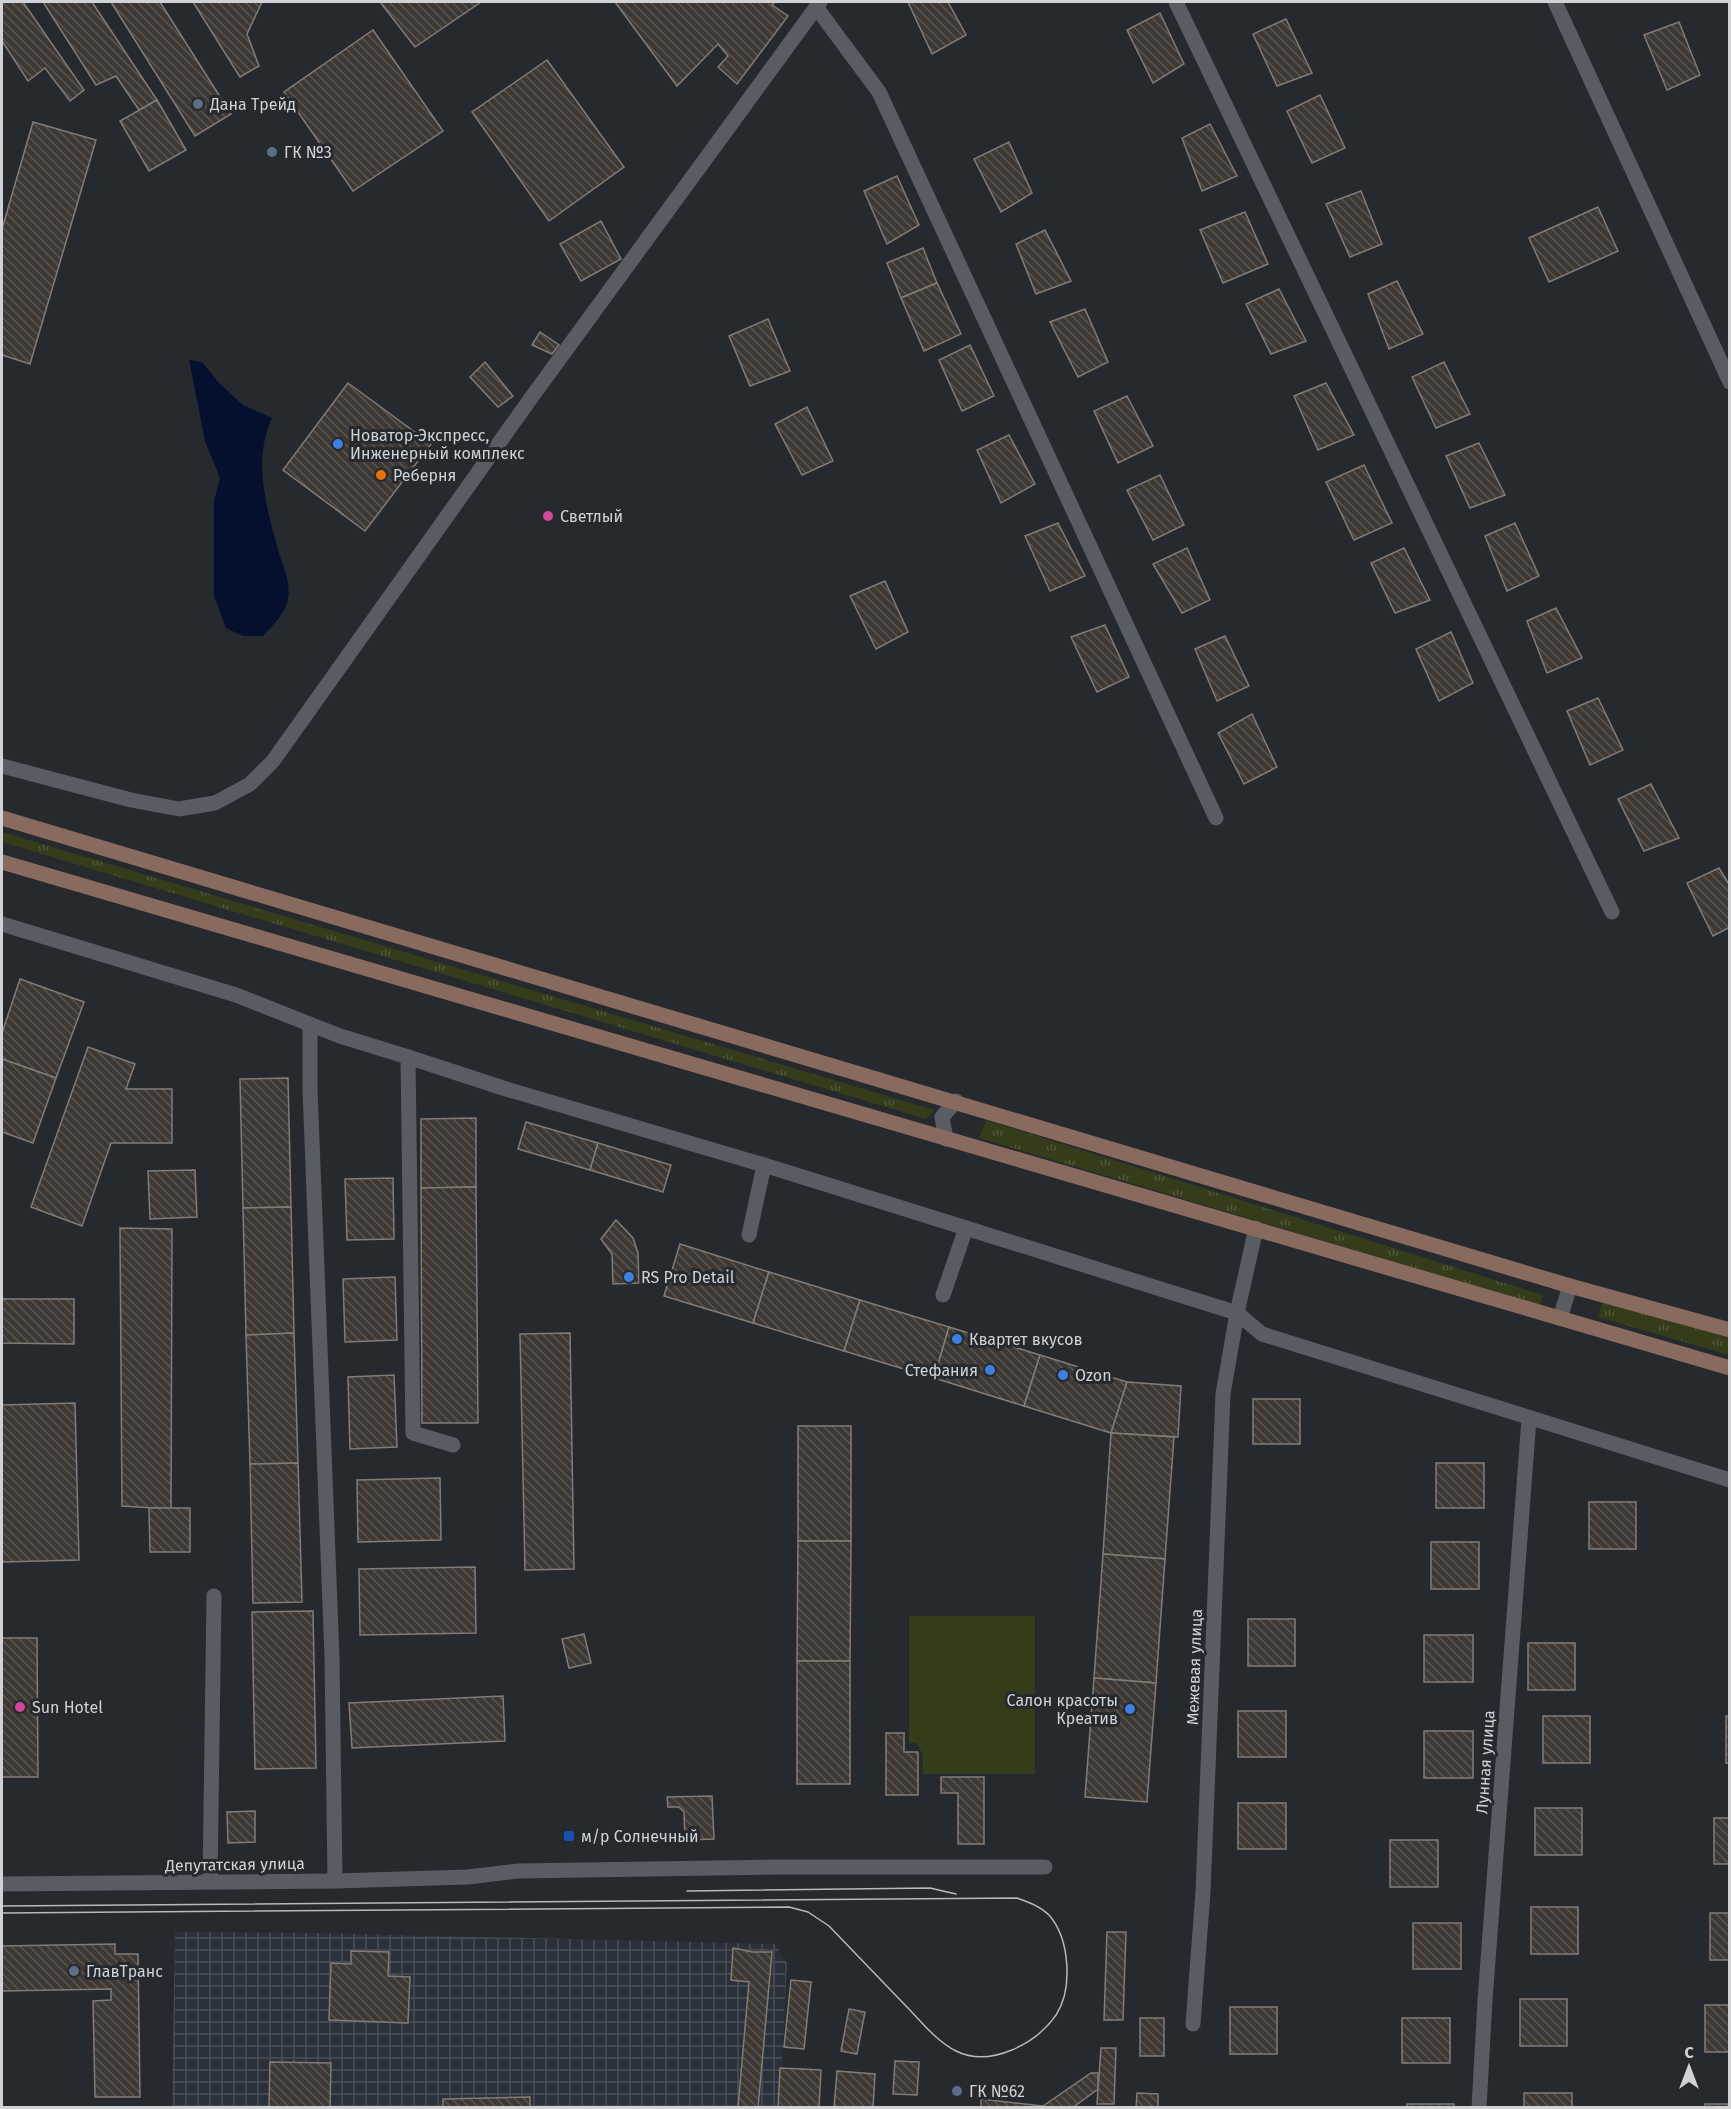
<svg xmlns="http://www.w3.org/2000/svg" width="1731" height="2109" viewBox="0 0 1731 2109" font-family="'Fira Sans',sans-serif">
	<defs>
		<pattern id="industrial-grid" width="8" height="8" patternUnits="userSpaceOnUse" patternTransform="scale(1.5)"><rect width="8" height="8" fill="#2b313b"/><path d="M0 4h8M4 0v8" fill="none" stroke="#494e57"/></pattern>
		<pattern id="grass-tufts" width="24" height="20" patternUnits="userSpaceOnUse" patternTransform="scale(1.5)"><rect width="24" height="20" fill="#353c1a"/><path d="M3 7l-1-3M5 7V3M7 7l1-3M15 17l-1-3M17 17v-4M19 17l1-3" fill="none" stroke="#51573b"/></pattern>
		<pattern id="building-back-hatch" width="6" height="6" patternUnits="userSpaceOnUse" patternTransform="scale(1.5)"><rect width="6" height="6" fill="#3d3833"/><path d="M-1 5l2 2M0 0l6 6M5-1l2 2" fill="none" stroke="#585450"/></pattern>
	</defs>
	<rect width="100%" height="100%" fill="#26292e"/>
	<path fill="url(#industrial-grid)" d="M 175,1932 L 315,1933 L 775,1944 L 787,1963 L 780,2107 L 172,2108 Z"/>
	<g fill="url(#grass-tufts)">
		<path d="M 2,832 L 934,1110 L 926,1119 L 2,842 Z"/>
		<path d="M 986,1120 L 1543,1295 L 1540,1305 L 979,1138 Z"/>
		<path d="M 1603,1301 L 1729,1338 L 1729,1355 L 1598,1317 Z"/>
	</g>
	<path fill="#353c1a" d="M 909,1616 L 1035,1616 L 1035,1774 L 923,1774 L 923,1755 L 917,1743 L 909,1743 Z"/>
	<path fill="#04102e" d="M 189,360 L 202,362 L 220,384 L 243,405 L 272,418 C 252,461 267,510 279,553 C 283,567 291,583 288,598 C 286,613 273,625 263,636 L 243,636 L 226,628 L 214,596 L 214,501 L 220,478 L 205,441 Z"/>
	<g fill="url(#building-back-hatch)" stroke="#827c77" stroke-width="1.5">
		<path d="M 2,2 L 23,2 L 84,90 L 70,101 L 45,68 L 28,81 L 2,41 Z"/>
		<path d="M 43,2 L 92,2 L 157,100 L 139,110 L 116,76 L 96,85 Z"/>
		<path d="M 111,2 L 160,2 L 231,114 L 195,136 Z"/>
		<path d="M 193,2 L 262,2 L 247,34 L 259,66 L 240,77 Z"/>
		<path d="M 380,2 L 481,2 L 415,47 Z"/>
		<path d="M 615,2 L 775,2 L 772,5 L 788,16 L 737,84 L 718,67 L 728,56 L 718,44 L 677,86 Z"/>
		<path d="M 908,2 L 948,2 L 966,35 L 932,54 Z"/>
		<path d="M 1160,13 L 1184,64 L 1153,83 L 1127,30 Z"/>
		<path d="M 1286,19 L 1312,73 L 1277,86 L 1253,34 Z"/>
		<path d="M 1679,22 L 1700,75 L 1667,90 L 1644,35 Z"/>
		<path d="M 373,30 L 443,131 L 353,191 L 284,92 Z"/>
		<path d="M 547,60 L 624,167 L 549,221 L 472,112 Z"/>
		<path d="M 1320,95 L 1345,148 L 1312,163 L 1287,111 Z"/>
		<path d="M 157,100 L 186,150 L 149,171 L 120,121 Z"/>
		<path d="M 33,122 L 96,140 L 30,364 L 2,355 L 2,229 Z"/>
		<path d="M 1210,124 L 1237,176 L 1202,191 L 1182,138 Z"/>
		<path d="M 1009,142 L 1032,193 L 1001,212 L 974,159 Z"/>
		<path d="M 897,176 L 919,225 L 887,244 L 864,191 Z"/>
		<path d="M 1361,191 L 1382,244 L 1350,257 L 1326,204 Z"/>
		<path d="M 1598,207 L 1618,251 L 1549,282 L 1529,238 Z"/>
		<path d="M 1245,212 L 1268,264 L 1223,283 L 1200,230 Z"/>
		<path d="M 601,221 L 621,259 L 581,281 L 560,244 Z"/>
		<path d="M 1045,230 L 1071,281 L 1036,294 L 1016,244 Z"/>
		<path d="M 923,248 L 937,283 L 901,298 L 887,263 Z"/>
		<path d="M 1397,281 L 1423,334 L 1389,349 L 1368,294 Z"/>
		<path d="M 937,283 L 961,334 L 924,351 L 901,298 Z"/>
		<path d="M 1279,289 L 1306,341 L 1271,354 L 1246,304 Z"/>
		<path d="M 1085,309 L 1108,362 L 1078,377 L 1050,322 Z"/>
		<path d="M 768,319 L 790,371 L 750,386 L 729,336 Z"/>
		<path d="M 540,332 L 559,345 L 552,354 L 532,345 Z"/>
		<path d="M 970,345 L 994,396 L 962,411 L 939,360 Z"/>
		<path d="M 485,362 L 513,396 L 498,407 L 470,377 Z"/>
		<path d="M 1444,362 L 1470,414 L 1436,428 L 1412,377 Z"/>
		<path d="M 348,383 L 431,444 L 365,531 L 283,470 Z"/>
		<path d="M 1326,383 L 1354,435 L 1318,450 L 1294,396 Z"/>
		<path d="M 1127,396 L 1153,446 L 1118,463 L 1094,411 Z"/>
		<path d="M 807,407 L 833,461 L 802,475 L 775,424 Z"/>
		<path d="M 1009,435 L 1035,484 L 1001,503 L 977,450 Z"/>
		<path d="M 1479,443 L 1505,495 L 1470,508 L 1446,456 Z"/>
		<path d="M 1364,465 L 1392,523 L 1354,540 L 1326,482 Z"/>
		<path d="M 1160,475 L 1184,525 L 1153,540 L 1127,490 Z"/>
		<path d="M 1058,523 L 1085,576 L 1050,591 L 1025,536 Z"/>
		<path d="M 1515,523 L 1539,576 L 1507,591 L 1485,536 Z"/>
		<path d="M 1187,548 L 1210,600 L 1182,613 L 1153,564 Z"/>
		<path d="M 1404,548 L 1430,600 L 1395,613 L 1371,563 Z"/>
		<path d="M 885,581 L 908,632 L 876,649 L 850,596 Z"/>
		<path d="M 1556,608 L 1582,658 L 1547,673 L 1527,621 Z"/>
		<path d="M 1105,625 L 1129,677 L 1097,692 L 1071,637 Z"/>
		<path d="M 1451,632 L 1473,683 L 1439,701 L 1416,649 Z"/>
		<path d="M 1225,636 L 1249,686 L 1217,701 L 1195,649 Z"/>
		<path d="M 1598,698 L 1623,750 L 1590,765 L 1567,711 Z"/>
		<path d="M 1252,714 L 1277,767 L 1244,784 L 1218,733 Z"/>
		<path d="M 1651,784 L 1679,838 L 1644,851 L 1618,799 Z"/>
		<path d="M 1719,868 L 1730,886 L 1730,927 L 1713,936 L 1687,883 Z"/>
		<path d="M 20,979 L 84,1002 L 56,1078 L 2,1059 L 2,1033 Z"/>
		<path d="M 88,1047 L 135,1064 L 126,1089 L 172,1089 L 172,1143 L 111,1143 L 82,1226 L 31,1207 Z"/>
		<path d="M 2,1059 L 56,1078 L 33,1143 L 2,1132 Z"/>
		<path d="M 288,1078 L 291,1207 L 243,1208 L 240,1079 Z"/>
		<path d="M 476,1118 L 476,1187 L 421,1188 L 421,1119 Z"/>
		<path d="M 526,1122 L 598,1143 L 590,1170 L 518,1149 Z"/>
		<path d="M 598,1143 L 671,1165 L 663,1192 L 590,1170 Z"/>
		<path d="M 195,1170 L 197,1217 L 150,1219 L 148,1171 Z"/>
		<path d="M 393,1178 L 394,1239 L 347,1240 L 345,1179 Z"/>
		<path d="M 476,1187 L 478,1423 L 422,1423 L 421,1188 Z"/>
		<path d="M 291,1207 L 294,1333 L 246,1335 L 243,1208 Z"/>
		<path d="M 616,1220 L 633,1238 L 638,1253 L 639,1283 L 613,1284 L 612,1254 L 601,1239 Z"/>
		<path d="M 120,1228 L 172,1229 L 171,1509 L 122,1506 Z"/>
		<path d="M 680,1244 L 769,1272 L 753,1323 L 664,1296 Z"/>
		<path d="M 769,1272 L 860,1300 L 844,1351 L 753,1323 Z"/>
		<path d="M 395,1277 L 397,1340 L 345,1342 L 343,1279 Z"/>
		<path d="M 2,1299 L 74,1299 L 74,1344 L 2,1343 Z"/>
		<path d="M 860,1300 L 949,1327 L 934,1378 L 844,1351 Z"/>
		<path d="M 949,1327 L 1040,1355 L 1024,1406 L 934,1378 Z"/>
		<path d="M 294,1333 L 298,1463 L 250,1464 L 246,1335 Z"/>
		<path d="M 570,1333 L 574,1569 L 525,1570 L 520,1334 Z"/>
		<path d="M 1040,1355 L 1127,1382 L 1111,1433 L 1024,1406 Z"/>
		<path d="M 394,1375 L 397,1447 L 350,1449 L 348,1377 Z"/>
		<path d="M 1127,1382 L 1181,1386 L 1178,1437 L 1111,1433 Z"/>
		<rect x="1253" y="1399" width="47" height="45"/>
		<path d="M 75,1403 L 79,1560 L 2,1562 L 2,1405 Z"/>
		<rect x="798" y="1426" width="53" height="115"/>
		<path d="M 1111,1433 L 1174,1437 L 1165,1559 L 1103,1554 Z"/>
		<path d="M 298,1463 L 302,1602 L 253,1603 L 250,1464 Z"/>
		<rect x="1436" y="1463" width="48" height="45"/>
		<path d="M 440,1478 L 441,1540 L 358,1542 L 357,1480 Z"/>
		<rect x="1589" y="1502" width="47" height="47"/>
		<path d="M 149,1508 L 190,1508 L 190,1552 L 150,1552 Z"/>
		<path d="M 798,1541 L 851,1541 L 850,1661 L 797,1661 Z"/>
		<rect x="1431" y="1542" width="48" height="47"/>
		<path d="M 1103,1554 L 1165,1559 L 1156,1683 L 1094,1678 Z"/>
		<path d="M 475,1567 L 476,1633 L 360,1635 L 359,1569 Z"/>
		<path d="M 313,1611 L 316,1768 L 255,1769 L 252,1612 Z"/>
		<rect x="1248" y="1619" width="47" height="47"/>
		<path d="M 584,1634 L 591,1663 L 569,1668 L 562,1639 Z"/>
		<rect x="1424" y="1635" width="49" height="47"/>
		<path d="M 2,1638 L 37,1638 L 38,1777 L 2,1777 Z"/>
		<rect x="1528" y="1643" width="47" height="47"/>
		<rect x="797" y="1661" width="53" height="123"/>
		<path d="M 1094,1678 L 1156,1683 L 1147,1802 L 1085,1797 Z"/>
		<path d="M 503,1696 L 505,1741 L 352,1748 L 349,1703 Z"/>
		<rect x="1238" y="1711" width="48" height="46"/>
		<rect x="1543" y="1716" width="47" height="47"/>
		<rect x="1726" y="1716" width="4" height="47"/>
		<rect x="1424" y="1731" width="49" height="47"/>
		<path d="M 886,1733 L 904,1733 L 904,1752 L 918,1752 L 918,1795 L 886,1795 Z"/>
		<path d="M 941,1777 L 984,1777 L 984,1844 L 958,1844 L 958,1793 L 941,1793 Z"/>
		<path d="M 712,1796 L 714,1839 L 685,1840 L 684,1812 L 679,1807 L 668,1807 L 667,1797 Z"/>
		<rect x="1238" y="1803" width="48" height="46"/>
		<rect x="1535" y="1808" width="47" height="47"/>
		<path d="M 255,1811 L 255,1842 L 228,1843 L 227,1812 Z"/>
		<rect x="1714" y="1818" width="16" height="46"/>
		<rect x="1390" y="1840" width="48" height="47"/>
		<rect x="1531" y="1907" width="47" height="47"/>
		<rect x="1710" y="1913" width="20" height="47"/>
		<rect x="1413" y="1923" width="48" height="46"/>
		<path d="M 1107,1932 L 1126,1932 L 1123,2020 L 1104,2020 Z"/>
		<path d="M 115,1944 L 115,1954 L 138,1954 L 140,2097 L 95,2097 L 93,2001 L 111,2000 L 111,1989 L 2,1991 L 2,1946 Z"/>
		<path d="M 733,1948 L 752,1952 L 772,1952 L 758,2108 L 738,2108 L 749,1982 L 731,1980 Z"/>
		<path d="M 351,1951 L 389,1952 L 388,1976 L 410,1977 L 408,2023 L 329,2020 L 331,1963 L 351,1964 Z"/>
		<path d="M 791,1980 L 811,1982 L 804,2049 L 784,2047 Z"/>
		<rect x="1520" y="1999" width="47" height="47"/>
		<rect x="1705" y="2005" width="25" height="47"/>
		<rect x="1230" y="2007" width="47" height="47"/>
		<path d="M 849,2009 L 865,2012 L 857,2054 L 841,2051 Z"/>
		<rect x="1140" y="2018" width="24" height="38"/>
		<rect x="1402" y="2018" width="48" height="45"/>
		<path d="M 1101,2048 L 1116,2048 L 1114,2104 L 1097,2104 Z"/>
		<path d="M 895,2061 L 919,2062 L 917,2095 L 893,2094 Z"/>
		<path d="M 270,2062 L 331,2063 L 330,2108 L 269,2108 Z"/>
		<path d="M 780,2068 L 821,2070 L 819,2108 L 778,2108 Z"/>
		<path d="M 837,2071 L 875,2074 L 873,2108 L 834,2108 Z"/>
		<path d="M 1091,2073 L 1098,2073 L 1098,2089 L 1072,2108 L 981,2108 L 981,2099 L 1043,2106 Z"/>
		<path d="M 1137,2093 L 1158,2094 L 1158,2108 L 1136,2108 Z"/>
		<rect x="1524" y="2093" width="48" height="15"/>
		<path d="M 530,2097 L 530,2108 L 443,2108 L 443,2099 Z"/>
		<rect x="1407" y="2104" width="47" height="4"/>
		<rect x="1705" y="2104" width="25" height="4"/>
	</g>
	<g fill="none" stroke-linecap="round" stroke-linejoin="round">
		<g stroke="#595d63" stroke-width="15">
			<path d="M 1176,2 L 1612,912"/>
			<path d="M 1555,2 L 1730,382"/>
			<path d="M 816,7 L 879,92 L 1216,818"/>
			<path d="M 2,766 L 131,800 L 179,809 L 215,803 L 250,784 L 273,761 L 531,398 L 820,2"/>
			<path d="M 2,924 L 236,995 L 340,1036 L 408,1057 L 413,1433 L 453,1445"/>
			<path d="M 310,1024 L 310,1089 L 332,1657 L 335,1881"/>
			<path d="M 408,1057 L 503,1088 L 764,1165"/>
			<path d="M 749,1235 L 764,1165 L 966,1228"/>
			<path d="M 943,1295 L 966,1228 L 1237,1313 L 1262,1334 L 1730,1480"/>
			<path d="M 210,1882 L 214,1596"/>
			<path d="M 2,1884 L 335,1881 L 468,1877 L 518,1871 L 777,1867 L 1045,1867"/>
			<path d="M 1193,2024 L 1203,1892 L 1223,1394 L 1237,1313 L 1256,1228"/>
			<path d="M 1479,2108 L 1485,2000 L 1529,1419"/>
		</g>
		<g stroke="#595d63" stroke-width="15">
			<path d="M 946,1139 L 942,1117 L 956,1101"/>
			<path d="M 1560,1318 L 1570,1286"/>
		</g>
		<g stroke="#886b5e" stroke-width="15">
			<path d="M 2,818 L 1570,1286 L 1730,1330"/>
			<path d="M 2,862 L 1730,1368"/>
		</g>
		<g stroke="#b6b9bd" stroke-width="1.5">
			<path d="M 687,1891 L 930,1888 L 956,1894"/>
			<path d="M 2,1906 L 1017,1898 C 1028,1902 1040,1906 1049,1915 C 1070,1939 1073,1989 1056,2015 C 1036,2044 990,2068 956,2051 C 936,2041 921,2021 905,2005 C 880,1979 854,1952 829,1926 L 808,1912 L 789,1907 L 2,1913"/>
		</g>
	</g>
	<g fill="#5c6f8a" stroke="#26292e" stroke-width="2">
		<circle cx="198" cy="104" r="6"/>
		<circle cx="272" cy="152" r="6"/>
		<circle cx="74" cy="1971" r="6"/>
		<circle cx="957" cy="2091" r="6"/>
	</g>
	<g fill="#3f7fe0" stroke="#26292e" stroke-width="2">
		<circle cx="338" cy="444" r="6"/>
		<circle cx="629" cy="1277" r="6"/>
		<circle cx="957" cy="1339" r="6"/>
		<circle cx="990" cy="1370" r="6"/>
		<circle cx="1063" cy="1375" r="6"/>
		<circle cx="1130" cy="1709" r="6"/>
	</g>
	<circle fill="#e8710a" stroke="#26292e" stroke-width="2" cx="381" cy="475" r="6"/>
	<g fill="#d1479c" stroke="#26292e" stroke-width="2">
		<circle cx="548" cy="516" r="6"/>
		<circle cx="20" cy="1707" r="6"/>
	</g>
	<rect fill="#1a4fb4" stroke="#26292e" stroke-width="2" x="563" y="1830" width="12" height="12" rx="3"/>
	<g text-anchor="middle" stroke-width="6" stroke-linejoin="round" paint-order="stroke">
		<g font-size="16" fill="#d0d2d6" stroke="#26292e" text-anchor="start">
			<text x="210" y="110">Дана Трейд</text>
			<text x="284" y="158">ГК №3</text>
			<text x="350" y="441">Новатор-Экспресс,<tspan x="350" dy="18">Инженерный комплекс</tspan></text>
			<text x="393" y="481">Реберня</text>
			<text x="560" y="522">Светлый</text>
			<text x="641" y="1283">RS Pro Detail</text>
			<text x="969" y="1345">Квартет вкусов</text>
			<text x="978" y="1376" text-anchor="end">Стефания</text>
			<text x="1075" y="1381">Ozon</text>
			<text x="1118" y="1706" text-anchor="end">Салон красоты<tspan x="1118" dy="18">Креатив</tspan></text>
			<text x="32" y="1713">Sun Hotel</text>
			<text x="581" y="1842">м/р Солнечный</text>
			<text x="86" y="1977">ГлавТранс</text>
			<text x="969" y="2097">ГК №62</text>
		</g>
		<g font-size="16" fill="#d0d2d6" stroke="#26292e">
			<text transform="translate(1194 1667) rotate(-88)" y="6">Межевая улица</text>
			<text transform="translate(1485 1762) rotate(-86)" y="6">Лунная улица</text>
			<text transform="translate(235 1864) rotate(-1)" y="6">Депутатская улица</text>
		</g>
	</g>
	<rect width="1731" height="2109" fill="none" stroke="#d0d2d6" stroke-width="6"/>
	<g transform="translate(1689 2067)" stroke="#26292e" stroke-width="4.5" paint-order="stroke">
	<path d="M0-4.5L10 22L0 15L-10 22Z" fill="#d0d2d6"/>
	<text y="-9" font-size="16" font-weight="bold" text-anchor="middle" fill="#d0d2d6">С</text>
	</g>
</svg>
